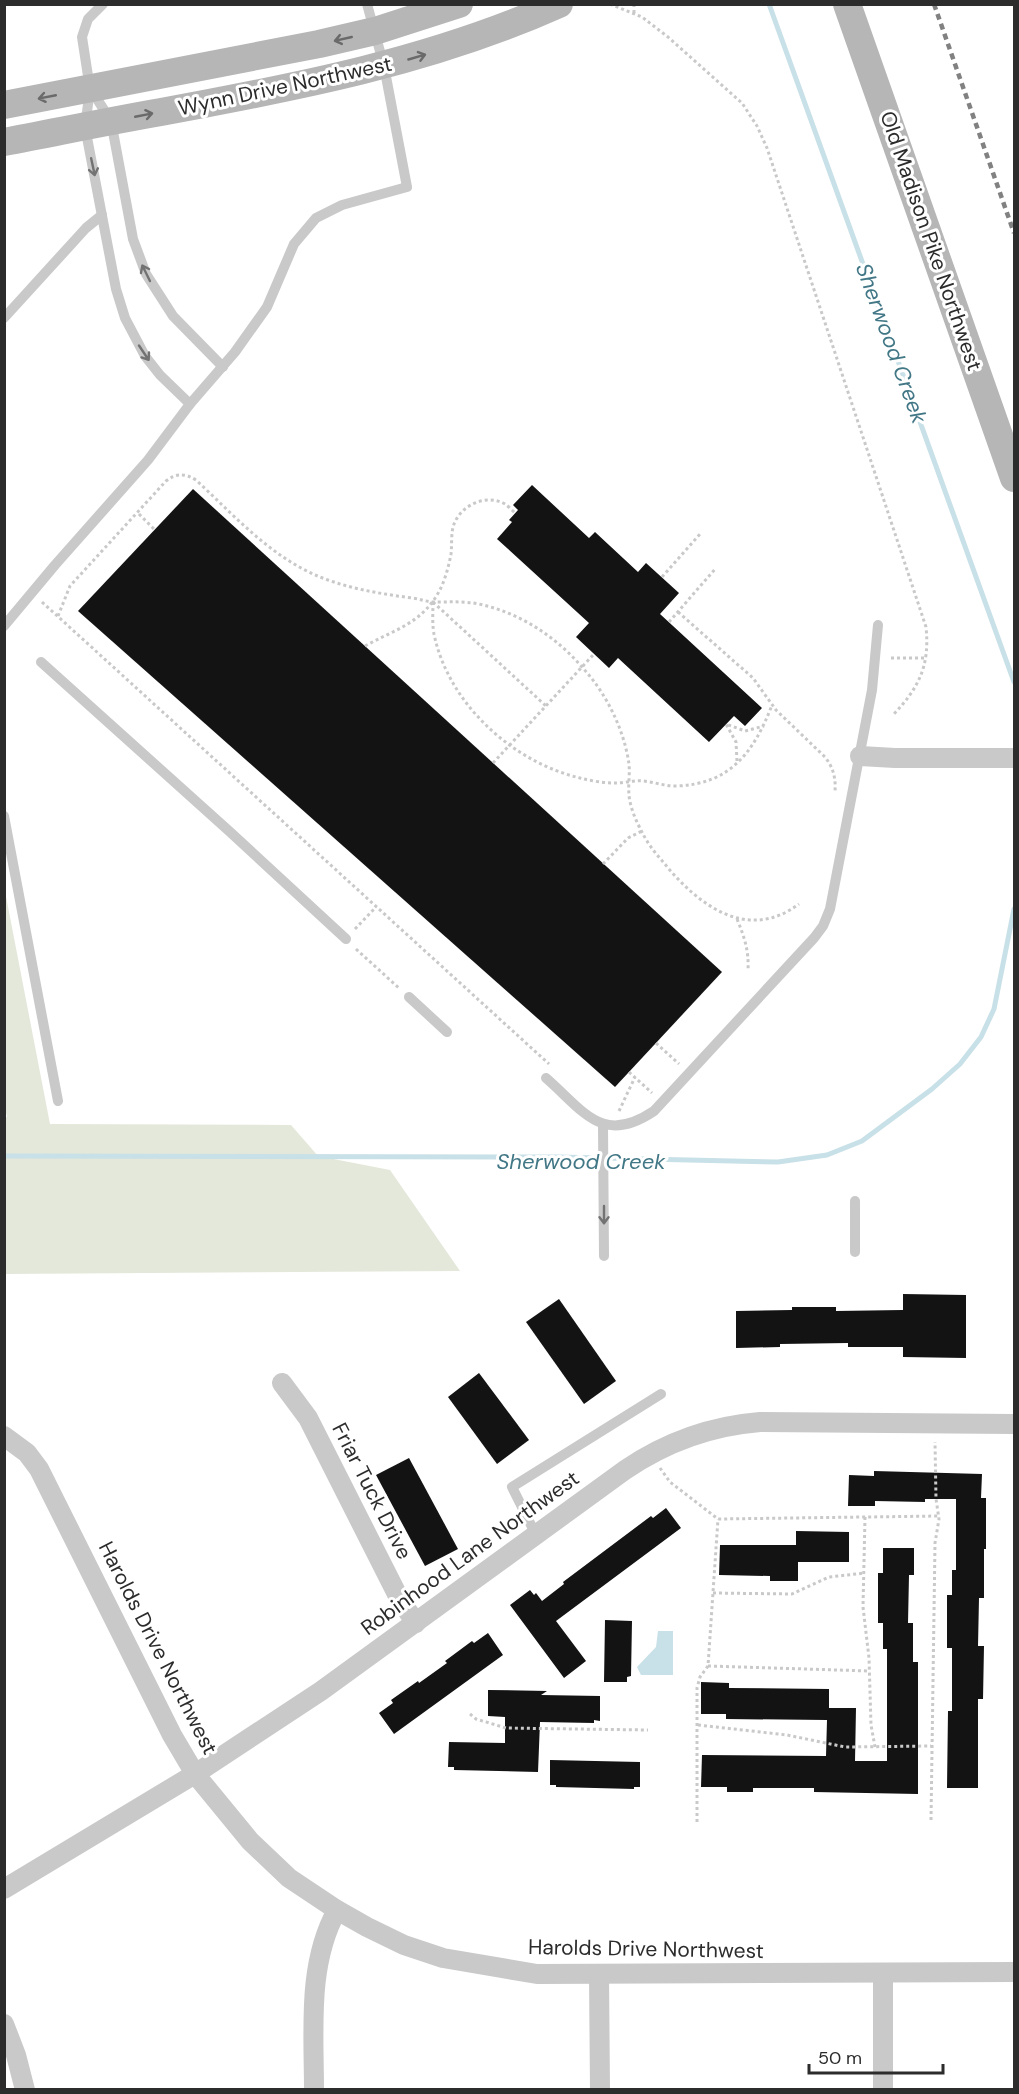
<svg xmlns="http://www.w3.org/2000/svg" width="1019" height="2094" viewBox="0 0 1019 2094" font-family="'DM Sans',sans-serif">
	<rect width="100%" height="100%" fill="#fff"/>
	<path fill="#e4e8da" d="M 4,886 L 50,1124 L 291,1125 L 318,1156 L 390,1170 L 460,1271 L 5,1274 L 4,1117 L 7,1117 L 4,1104 Z"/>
	<path fill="#c8e0e7" d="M 658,1631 L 673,1631 L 673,1675 L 641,1675 L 637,1667 L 656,1647 Z"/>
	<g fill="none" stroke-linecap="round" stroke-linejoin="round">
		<g stroke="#c8e0e7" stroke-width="5">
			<path d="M 769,4 L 1014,682"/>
			<path d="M 4,1156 L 559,1157 L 778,1162 L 827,1155 L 862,1141 L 932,1089 L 960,1064 L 981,1037 L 994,1009 L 1014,909"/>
		</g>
	</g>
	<g fill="#131313">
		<path d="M 532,485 L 589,538 L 595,532 L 638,572 L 646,563 L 679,593 L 660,614 L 762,708 L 745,726 L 734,716 L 709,742 L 618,658 L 609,668 L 576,637 L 589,623 L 497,539 L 512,522 L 509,520 L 518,510 L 513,505 Z"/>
		<path d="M 193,489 L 722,972 L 615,1087 L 78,611 Z"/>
		<path d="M 903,1294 L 966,1295 L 966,1358 L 903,1357 L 903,1347 L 848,1347 L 848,1343 L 780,1344 L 780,1347 L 736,1348 L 736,1311 L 792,1310 L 792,1307 L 836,1307 L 836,1311 L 903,1310 Z"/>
		<path d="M 559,1299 L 616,1381 L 584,1404 L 526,1322 Z"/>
		<path d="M 479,1373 L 529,1440 L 497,1464 L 448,1397 Z"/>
		<path d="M 409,1458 L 458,1549 L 425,1566 L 376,1475 Z"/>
		<path d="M 874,1471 L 982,1474 L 981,1498 L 986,1498 L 986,1549 L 984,1549 L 984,1598 L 979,1598 L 978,1646 L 984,1646 L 983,1699 L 978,1699 L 978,1788 L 947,1788 L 948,1711 L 952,1711 L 952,1648 L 947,1648 L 947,1595 L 952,1595 L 952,1570 L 956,1570 L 956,1499 L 925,1499 L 925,1502 L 875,1501 L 875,1506 L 848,1506 L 849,1475 L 874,1476 Z"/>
		<path d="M 666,1508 L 681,1528 L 556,1621 L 586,1661 L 564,1678 L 510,1605 L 530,1590 L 534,1595 L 536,1593 L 542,1601 L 564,1584 L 563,1582 L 651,1516 L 653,1518 Z"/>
		<path d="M 796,1531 L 849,1532 L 849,1562 L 798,1562 L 798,1581 L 770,1581 L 770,1576 L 719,1575 L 720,1545 L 796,1545 Z"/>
		<path d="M 883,1548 L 914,1548 L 914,1575 L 909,1575 L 908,1623 L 913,1623 L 913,1662 L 918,1662 L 918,1794 L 814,1792 L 814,1788 L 753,1788 L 753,1792 L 727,1792 L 727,1787 L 701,1787 L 702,1755 L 826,1756 L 827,1720 L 726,1719 L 726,1714 L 701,1714 L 701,1682 L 729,1683 L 729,1688 L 829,1689 L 829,1708 L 856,1708 L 855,1761 L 887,1761 L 887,1649 L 883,1649 L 883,1623 L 878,1623 L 878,1573 L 883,1573 Z"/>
		<path d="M 605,1620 L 632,1621 L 631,1676 L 627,1677 L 627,1682 L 604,1682 Z"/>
		<path d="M 488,1633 L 503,1655 L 394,1734 L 379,1713 L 393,1703 L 391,1700 L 418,1681 L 419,1683 L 447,1663 L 445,1661 L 472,1641 L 474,1643 Z"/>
		<path d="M 488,1690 L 547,1691 L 541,1695 L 600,1696 L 600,1721 L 594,1720 L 594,1723 L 540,1722 L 538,1772 L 454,1770 L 454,1767 L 448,1767 L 449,1742 L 505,1743 L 505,1717 L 488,1716 Z"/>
		<path d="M 550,1760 L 640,1762 L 640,1787 L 634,1787 L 634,1789 L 556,1787 L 556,1785 L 550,1785 Z"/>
	</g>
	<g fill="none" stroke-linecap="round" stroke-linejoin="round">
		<g stroke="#c9c9c9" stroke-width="3" stroke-dasharray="3 3" stroke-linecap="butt">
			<path d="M 610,4 L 642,17 L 668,37 L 742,103 L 757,126 L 767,148 L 926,627 C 930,666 919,688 892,716"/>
			<path d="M 634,4 L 634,14"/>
			<path d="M 139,514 L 155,530"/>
			<path d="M 662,577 L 701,533"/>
			<path d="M 42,602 L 549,1064"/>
			<path d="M 433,602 C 433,613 432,623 434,634 C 448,703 512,762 580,778 C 591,781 604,783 616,783 C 625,783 634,780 643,781 C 654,782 664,786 675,786 C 730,785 754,752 772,705"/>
			<path d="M 433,602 L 546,706"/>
			<path d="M 678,612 L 753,678 L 776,710 L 825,757 C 833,767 836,778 835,791"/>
			<path d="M 58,616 L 70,586 L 166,481 C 176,473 185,473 196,480 C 237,518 274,561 328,580 C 356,590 383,594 412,598 C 420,599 427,602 434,602 C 450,602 464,601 479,604 C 520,613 555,636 582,667 C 606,693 624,729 629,764 C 630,774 628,785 629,795 C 630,808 637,823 643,834 C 648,844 656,854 664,863 C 697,904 747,943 799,904"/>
			<path d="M 669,622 L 716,568"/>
			<path d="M 365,646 C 390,632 416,625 433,601 C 443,588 448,570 451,554 C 452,545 451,536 453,527 C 459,506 485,493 505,504 C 508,506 512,510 515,513"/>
			<path d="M 891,658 L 926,658"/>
			<path d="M 737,761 L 736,742 L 726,724 L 745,731 L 764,726"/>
			<path d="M 493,763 L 594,654"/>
			<path d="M 603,864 L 628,838 L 642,831"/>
			<path d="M 737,919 C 744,936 749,950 748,970"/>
			<path d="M 355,929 L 376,907"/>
			<path d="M 356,949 L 400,989"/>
			<path d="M 656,1043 L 679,1064"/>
			<path d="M 629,1072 L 652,1093"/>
			<path d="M 619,1111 L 635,1077"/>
			<path d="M 660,1468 L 670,1482 L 718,1519 L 939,1516"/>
			<path d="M 865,1517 L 863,1607 L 869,1658 L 871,1725 L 875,1747"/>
			<path d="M 713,1593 L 792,1594 L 829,1577 L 865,1573"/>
			<path d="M 708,1666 L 870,1671"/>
			<path d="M 470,1714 L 476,1719 L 506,1728 L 648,1730"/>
			<path d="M 698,1725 L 787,1735 L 845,1747 L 931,1746"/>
			<path d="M 931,1820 L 935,1543 L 939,1519 L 936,1499 L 935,1442"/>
			<path d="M 697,1822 L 697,1688 L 700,1677 L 708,1666 L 718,1519"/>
		</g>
		<g stroke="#c9c9c9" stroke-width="10">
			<path d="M 103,4 L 88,19 L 82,37 L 90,89 L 85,127 L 116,289 L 125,318 L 145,356 L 160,375 L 190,404"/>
			<path d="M 92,91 L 111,121 L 133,239 L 146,274 L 173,316 L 223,367"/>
			<path d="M 4,318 L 86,228 L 102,215"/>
			<path d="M 4,626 L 55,565 L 148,460 L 190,404 L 235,352 L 267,307 L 294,244 L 316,218 L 342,205 L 407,187 L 384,66 L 367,4"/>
			<path d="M 41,662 L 229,831 L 346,939"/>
			<path d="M 4,816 L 58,1101"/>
			<path d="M 409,997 L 447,1032"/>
			<path d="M 546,1078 C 584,1111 602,1146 654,1111 L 814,938 L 823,926 L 830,909 L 872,690 L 878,625"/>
			<path d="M 603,1125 L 604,1256"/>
			<path d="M 855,1201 L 855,1252"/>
			<path d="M 536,1535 L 512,1487 L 661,1394"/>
		</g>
		<g stroke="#c9c9c9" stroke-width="20">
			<path d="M 860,756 L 895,758 L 1014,758"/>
			<path d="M 282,1383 L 308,1418 L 400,1600 L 416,1623"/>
			<path d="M 4,1436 L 27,1453 L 39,1469 L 172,1735 L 195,1774 L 250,1841 L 289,1878 L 337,1910 L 367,1927 L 404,1945 L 443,1958 L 537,1974 L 1014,1972"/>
			<path d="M 4,1889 L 195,1774 L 321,1691 L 625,1470 C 666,1442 710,1426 760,1422 L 1014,1424"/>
			<path d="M 883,1973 L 883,2090"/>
			<path d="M 599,1975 L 600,2090"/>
			<path d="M 4,2024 L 16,2055 L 25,2090"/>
			<path d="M 314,2090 C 314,2030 307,1964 337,1910"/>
		</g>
		<g stroke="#b6b6b6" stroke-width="28">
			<path d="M 847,4 L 1014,478"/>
			<path d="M 4,105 L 319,44 L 375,31 L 459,4"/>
			<path d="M 4,142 C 57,132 109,121 161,112 C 297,87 432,61 559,4"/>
		</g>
		<path stroke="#818181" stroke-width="4.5" stroke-dasharray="6 4.5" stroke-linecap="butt" d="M 934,4 L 1014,233"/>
	</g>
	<defs><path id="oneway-shaft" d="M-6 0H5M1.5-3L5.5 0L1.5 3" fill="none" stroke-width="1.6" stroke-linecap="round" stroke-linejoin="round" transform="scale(1.5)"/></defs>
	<g stroke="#6a6a6a">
		<use href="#oneway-shaft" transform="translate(343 39) rotate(167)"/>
		<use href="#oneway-shaft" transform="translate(417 57) rotate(-16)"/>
		<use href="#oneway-shaft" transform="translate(47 97) rotate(169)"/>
		<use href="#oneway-shaft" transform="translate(144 115) rotate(-11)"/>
	</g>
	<g stroke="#737373">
		<use href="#oneway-shaft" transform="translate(93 167) rotate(78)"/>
		<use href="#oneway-shaft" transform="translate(146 273) rotate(-116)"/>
		<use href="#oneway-shaft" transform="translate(144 353) rotate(56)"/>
		<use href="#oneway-shaft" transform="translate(604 1215) rotate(90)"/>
	</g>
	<g text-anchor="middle" stroke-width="6" stroke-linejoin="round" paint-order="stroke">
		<g font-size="21" fill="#2c2c2c" stroke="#fff">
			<text transform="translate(285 86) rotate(-12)" y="7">Wynn Drive Northwest</text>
			<text transform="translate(931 241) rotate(71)" y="7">Old Madison Pike Northwest</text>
			<text transform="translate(372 1491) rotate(63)" y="7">Friar Tuck Drive</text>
			<text transform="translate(470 1553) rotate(-36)" y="7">Robinhood Lane Northwest</text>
			<text transform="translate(158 1648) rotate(63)" y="7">Harolds Drive Northwest</text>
			<text transform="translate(646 1949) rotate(1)" y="7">Harolds Drive Northwest</text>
		</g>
		<g font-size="22" font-style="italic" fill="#427786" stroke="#fff">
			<text transform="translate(892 343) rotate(70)" y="8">Sherwood Creek</text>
			<text x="581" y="1169">Sherwood Creek</text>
		</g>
	</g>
	<rect width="1019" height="2094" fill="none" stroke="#2c2c2c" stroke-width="12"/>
	<path d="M809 2064v9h134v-9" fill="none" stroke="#2c2c2c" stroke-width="3"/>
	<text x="818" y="2064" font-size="18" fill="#2c2c2c" stroke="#ffffff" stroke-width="4.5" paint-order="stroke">50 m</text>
</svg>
